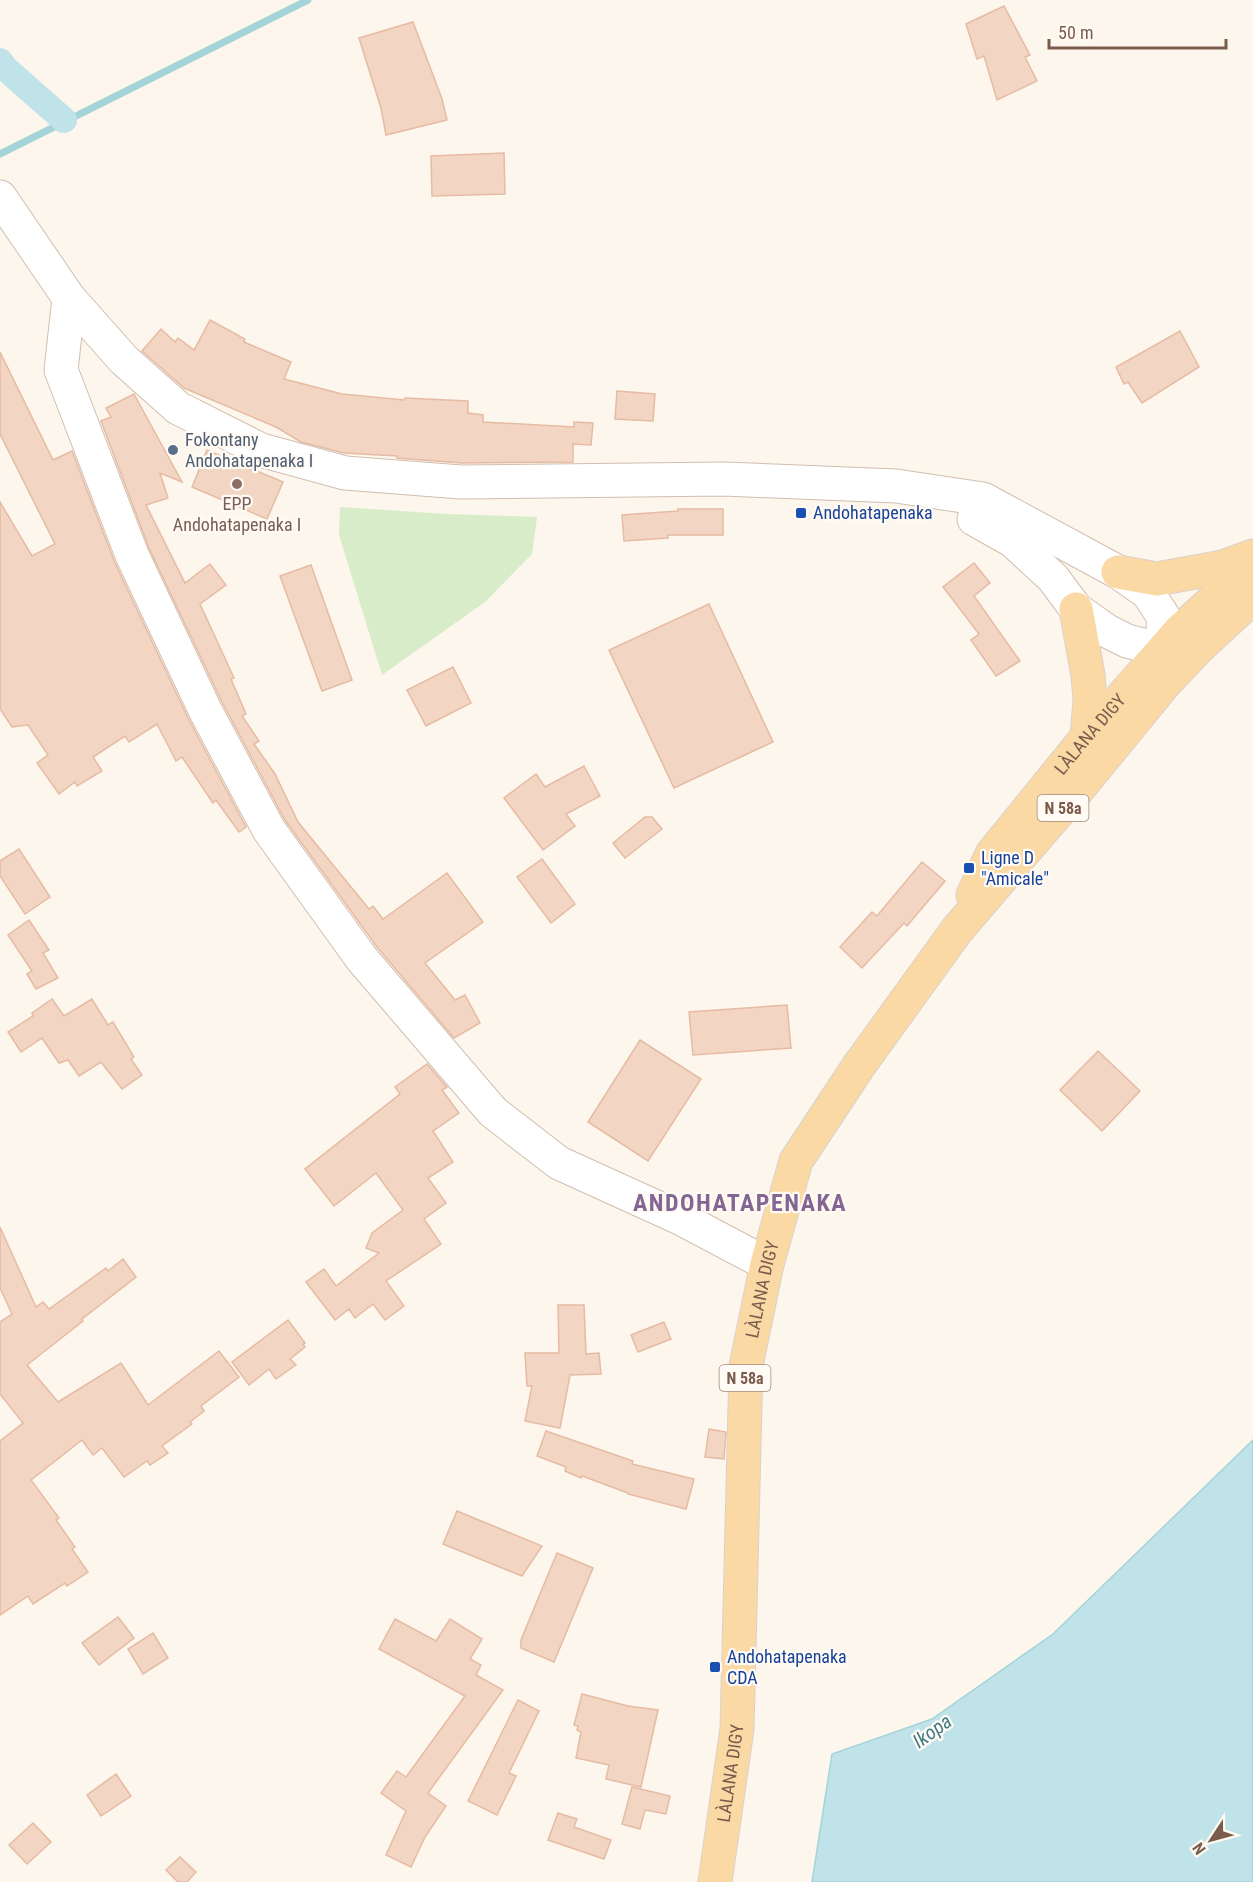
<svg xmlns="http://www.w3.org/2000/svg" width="1253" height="1882" viewBox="0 0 1253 1882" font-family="'Roboto Condensed',sans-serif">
	<rect width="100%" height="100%" fill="#fdf6ec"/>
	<path fill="#d8ecc9" d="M 340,507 L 447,514 L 537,517 L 532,554 L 485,602 L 382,675 L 339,535 Z"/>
	<path fill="#bfe3e8" stroke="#a5d3da" stroke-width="1.5" d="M 1253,1440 L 1253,1882 L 812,1882 L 832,1754 L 932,1719 L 1053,1634 Z"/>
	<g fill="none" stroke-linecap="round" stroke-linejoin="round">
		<path stroke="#a5d3da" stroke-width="7" d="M 0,154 L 308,0"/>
		<path stroke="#bfe3e8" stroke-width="26" d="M 0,61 L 5,68 L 64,120"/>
	</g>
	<g fill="#f3d5c3" stroke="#e6bba3" stroke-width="1.5">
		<path d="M 1004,6 L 1030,55 L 1025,57 L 1037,81 L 997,100 L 984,56 L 977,59 L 966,24 Z"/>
		<path d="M 413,22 L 442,99 L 447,120 L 386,135 L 381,108 L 359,38 Z"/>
		<path d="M 504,153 L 505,194 L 432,196 L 431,156 Z"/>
		<path d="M 210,320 L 245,339 L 244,342 L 291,362 L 284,379 L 342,394 L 404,400 L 405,398 L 468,401 L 468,413 L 483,415 L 483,422 L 574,427 L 574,422 L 593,423 L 591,445 L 573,444 L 573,462 L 462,463 L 397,458 L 397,456 L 344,453 L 301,442 L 276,427 L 184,388 L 142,351 L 161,329 L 175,342 L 178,338 L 194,350 Z"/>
		<path d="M 1180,331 L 1199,367 L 1142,403 L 1128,382 L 1124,384 L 1116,367 Z"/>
		<path d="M 0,352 L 53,460 L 72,451 L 115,563 L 188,718 L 246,827 L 239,832 L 216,800 L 213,803 L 182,757 L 176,761 L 157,724 L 129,742 L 125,736 L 93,757 L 102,771 L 77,786 L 75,782 L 59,794 L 37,763 L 48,755 L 28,725 L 12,727 L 0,709 L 0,502 L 32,556 L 55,544 L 0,434 Z"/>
		<path d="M 617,391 L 655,394 L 653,421 L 615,419 Z"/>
		<path d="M 134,394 L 182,482 L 160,473 L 168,498 L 146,505 L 185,583 L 210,564 L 226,585 L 200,604 L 234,678 L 231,679 L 246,714 L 242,716 L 259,741 L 254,744 L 275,774 L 298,822 L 369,909 L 373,906 L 383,919 L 447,873 L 483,922 L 425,963 L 455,1000 L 465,995 L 480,1023 L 454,1038 L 377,947 L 285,820 L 222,702 L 149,548 L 101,421 L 111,417 L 106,408 Z"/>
		<path d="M 207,450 L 283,482 L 267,519 L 192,487 Z"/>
		<path d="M 678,509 L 723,509 L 723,535 L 668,535 L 668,538 L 624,541 L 622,515 L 678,511 Z"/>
		<path d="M 974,563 L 990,583 L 974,596 L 1020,661 L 996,676 L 971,640 L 979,634 L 943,587 Z"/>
		<path d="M 311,565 L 352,680 L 322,691 L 280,576 Z"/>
		<path d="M 709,604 L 773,742 L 674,788 L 609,650 Z"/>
		<path d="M 453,667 L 471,703 L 426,726 L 407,690 Z"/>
		<path d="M 584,766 L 600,796 L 566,814 L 575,826 L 543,850 L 504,798 L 536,774 L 545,787 Z"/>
		<path d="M 645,817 L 652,817 L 662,829 L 625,858 L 613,843 Z"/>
		<path d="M 19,849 L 50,897 L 25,914 L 0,876 L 0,861 Z"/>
		<path d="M 542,859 L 575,904 L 551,923 L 517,877 Z"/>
		<path d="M 922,862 L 945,881 L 907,926 L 904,923 L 862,968 L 840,947 L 872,912 L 877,916 Z"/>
		<path d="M 29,920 L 49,950 L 43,953 L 58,978 L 36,989 L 27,974 L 32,971 L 8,935 Z"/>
		<path d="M 52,999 L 64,1016 L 92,999 L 108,1025 L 113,1022 L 134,1057 L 131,1059 L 142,1075 L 122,1089 L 101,1062 L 79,1076 L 68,1060 L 59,1063 L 42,1038 L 21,1052 L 8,1032 L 33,1016 L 32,1013 Z"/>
		<path d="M 787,1005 L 791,1048 L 693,1055 L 689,1012 Z"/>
		<path d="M 640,1040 L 701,1079 L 648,1161 L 588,1122 Z"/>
		<path d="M 1098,1051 L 1140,1091 L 1102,1131 L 1060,1090 Z"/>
		<path d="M 427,1064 L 447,1087 L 442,1090 L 459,1113 L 433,1131 L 453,1162 L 428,1178 L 446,1203 L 424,1219 L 441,1244 L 386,1281 L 404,1306 L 385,1320 L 373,1304 L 355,1318 L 349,1309 L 335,1320 L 306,1282 L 324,1269 L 336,1286 L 379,1253 L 366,1248 L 372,1233 L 403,1210 L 376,1173 L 334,1206 L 305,1169 L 400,1094 L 395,1087 Z"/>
		<path d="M 0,1227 L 36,1307 L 43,1302 L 49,1309 L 106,1268 L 108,1271 L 123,1259 L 136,1277 L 82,1319 L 83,1321 L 27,1365 L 58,1402 L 121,1363 L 148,1405 L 219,1351 L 239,1377 L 201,1406 L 204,1411 L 190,1422 L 192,1424 L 162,1446 L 168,1453 L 150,1465 L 147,1461 L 124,1477 L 102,1448 L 93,1455 L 82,1440 L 31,1480 L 59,1518 L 56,1520 L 75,1547 L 72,1549 L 88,1572 L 67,1586 L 65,1583 L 33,1604 L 28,1596 L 0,1615 L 0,1441 L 23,1423 L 0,1394 L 0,1322 L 12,1314 L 0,1288 Z"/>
		<path d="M 558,1305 L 584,1305 L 586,1354 L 599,1353 L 601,1374 L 570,1375 L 560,1428 L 525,1421 L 532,1386 L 527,1386 L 525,1353 L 559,1353 Z"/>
		<path d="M 288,1320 L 305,1343 L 303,1344 L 305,1347 L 290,1359 L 296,1365 L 276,1379 L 269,1369 L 249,1385 L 232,1362 Z"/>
		<path d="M 664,1322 L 671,1339 L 638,1352 L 631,1335 Z"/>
		<path d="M 709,1429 L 726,1432 L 724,1459 L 705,1457 Z"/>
		<path d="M 546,1431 L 633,1461 L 632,1464 L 694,1479 L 686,1509 L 628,1494 L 628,1493 L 582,1476 L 581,1478 L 565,1471 L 566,1467 L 537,1456 Z"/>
		<path d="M 457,1511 L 542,1546 L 522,1576 L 443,1544 Z"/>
		<path d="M 557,1553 L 593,1568 L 554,1662 L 521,1648 L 521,1640 Z"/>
		<path d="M 118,1617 L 134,1638 L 99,1665 L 82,1643 Z"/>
		<path d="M 395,1619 L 436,1641 L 450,1619 L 482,1639 L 470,1659 L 481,1665 L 476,1675 L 503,1690 L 428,1793 L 446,1806 L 425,1837 L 411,1867 L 386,1855 L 406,1811 L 381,1793 L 397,1771 L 406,1777 L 465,1696 L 379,1649 Z"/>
		<path d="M 153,1633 L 168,1658 L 143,1674 L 128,1649 Z"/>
		<path d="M 582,1694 L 628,1706 L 658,1710 L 641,1787 L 606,1779 L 609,1765 L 576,1758 L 581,1732 L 577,1730 L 578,1726 L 574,1725 Z"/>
		<path d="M 518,1700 L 539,1711 L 509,1773 L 516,1776 L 497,1815 L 468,1801 Z"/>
		<path d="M 116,1774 L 131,1796 L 101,1816 L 87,1795 Z"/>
		<path d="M 632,1787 L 670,1796 L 666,1814 L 645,1810 L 640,1829 L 622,1824 Z"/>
		<path d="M 558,1813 L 577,1819 L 574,1827 L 611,1840 L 604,1859 L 548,1840 Z"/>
		<path d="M 33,1823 L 51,1842 L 27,1864 L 9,1845 Z"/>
		<path d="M 180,1857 L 196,1872 L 187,1882 L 178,1882 L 166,1870 Z"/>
	</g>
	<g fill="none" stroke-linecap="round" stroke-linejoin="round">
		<defs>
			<g id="minor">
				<path d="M 0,197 L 69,298 L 124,360 L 178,408 L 261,450 L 345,473 L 461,482 L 724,479 L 896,486 L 983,499 L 1118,572 L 1148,593 L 1163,616 L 1164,670"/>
				<path d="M 69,298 L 61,370 L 132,555 L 205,710 L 269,830 L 362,959 L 493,1112 L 559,1163 L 680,1218 L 767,1264"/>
				<path d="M 974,519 L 1013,541 L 1053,578 L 1076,609 L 1107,631 L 1127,641 L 1163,650 L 1185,649"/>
			</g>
			<g id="major">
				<path d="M 1118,572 L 1157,579 L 1223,567 L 1253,556"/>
				<path d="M 1076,609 L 1088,675 L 1090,700 L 1087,737"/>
				<path id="s1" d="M 973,895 L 992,854 L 1087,737 L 1180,631 L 1253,564"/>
				<path id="s2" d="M 715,1882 L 737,1729 L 746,1366 L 767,1264 L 796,1161 L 858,1067 L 957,930 L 1083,783 L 1165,683 L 1197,649 L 1253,597"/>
			</g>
		</defs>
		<use href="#minor" stroke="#d1beb0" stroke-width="35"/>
		<use href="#major" stroke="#dad1cd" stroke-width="35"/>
		<use href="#minor" stroke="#fff" stroke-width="33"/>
		<use href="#major" stroke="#fbd9a5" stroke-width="33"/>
	</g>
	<circle fill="#5c6f8a" stroke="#fffaf3" stroke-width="2" cx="173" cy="450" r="6"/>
	<circle fill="#8d6e63" stroke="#fffaf3" stroke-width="2" cx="237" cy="484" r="6"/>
	<g fill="#1a4fb4" stroke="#fffaf3" stroke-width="2">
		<rect x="795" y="507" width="12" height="12" rx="3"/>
		<rect x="963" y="862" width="12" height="12" rx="3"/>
		<rect x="709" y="1661" width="12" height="12" rx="3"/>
	</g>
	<g text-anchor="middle" stroke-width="4.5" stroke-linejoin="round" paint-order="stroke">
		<g fill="#fffaf3" stroke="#a28b7f" stroke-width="1.5">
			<rect x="1037.5" y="795" width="51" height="26" rx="4.5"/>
			<rect x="719.5" y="1365" width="51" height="26" rx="4.5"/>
		</g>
		<g font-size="16" font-weight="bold" fill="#7a5c4d">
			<text x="1063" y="814">N 58a</text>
			<text x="745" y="1384">N 58a</text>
		</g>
		<g font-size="18" fill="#4e5e75" stroke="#fffaf3" text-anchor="start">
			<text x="185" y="446">Fokontany<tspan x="185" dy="21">Andohatapenaka I</tspan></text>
		</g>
		<g font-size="18" fill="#785e54" stroke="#fffaf3">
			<text x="237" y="510">EPP<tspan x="237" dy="21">Andohatapenaka I</tspan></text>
		</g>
		<g font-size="18" fill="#164399" stroke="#fffaf3" text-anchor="start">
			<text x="813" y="519">Andohatapenaka</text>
			<text x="981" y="864">Ligne D<tspan x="981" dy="21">"Amicale"</tspan></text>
			<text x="727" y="1663">Andohatapenaka<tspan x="727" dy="21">CDA</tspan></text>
		</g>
		<g font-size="18" fill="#7a5c4d" stroke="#fffaf3">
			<text dy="6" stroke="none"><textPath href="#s1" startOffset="200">LÀLANA DIGY</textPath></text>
			<text dy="6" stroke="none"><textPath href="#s2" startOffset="596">LÀLANA DIGY</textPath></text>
			<text dy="6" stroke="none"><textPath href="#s2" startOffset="110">LÀLANA DIGY</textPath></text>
		</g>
		<g font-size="20" font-style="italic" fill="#437c86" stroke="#fffaf3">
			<text transform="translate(932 1731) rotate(-36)" y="7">Ikopa</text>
		</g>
		<g font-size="24" font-weight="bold" letter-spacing="1.5" fill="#846695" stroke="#fffaf3">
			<text x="740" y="1211">ANDOHATAPENAKA</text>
		</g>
	</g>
	<g transform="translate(1211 1840) rotate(234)" stroke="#fffaf3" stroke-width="4.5" paint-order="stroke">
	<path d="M0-4.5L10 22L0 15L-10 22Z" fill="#7a5c4d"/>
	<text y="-9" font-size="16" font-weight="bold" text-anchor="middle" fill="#7a5c4d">N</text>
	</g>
	<path d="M1049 39v9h177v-9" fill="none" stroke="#7a5c4d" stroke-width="3"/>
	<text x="1058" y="39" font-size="18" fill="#7a5c4d" stroke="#fffaf3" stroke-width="4.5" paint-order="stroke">50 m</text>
</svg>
